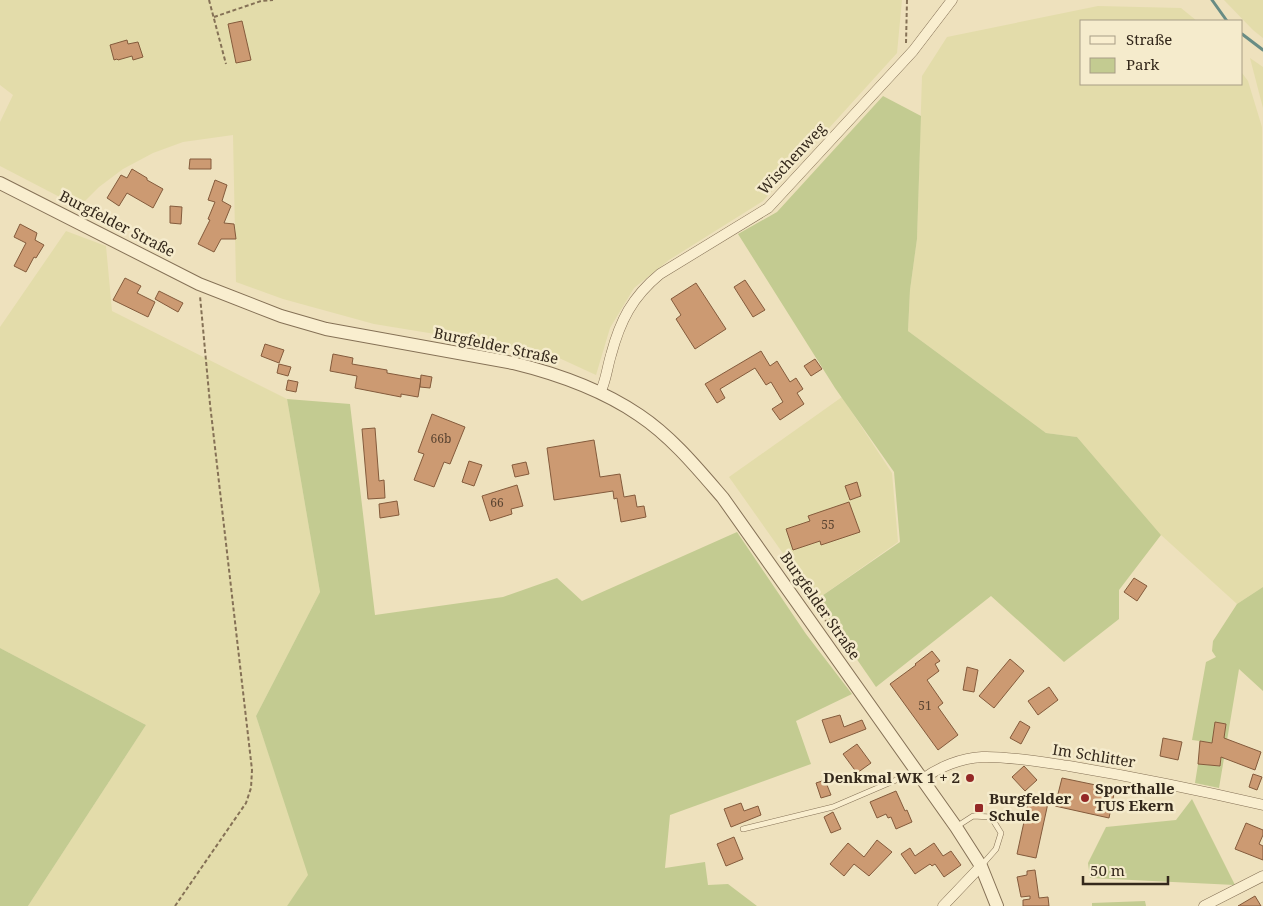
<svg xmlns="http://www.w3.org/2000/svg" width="1263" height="906" viewBox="0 0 1263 906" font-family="'Noto Serif',serif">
	<rect width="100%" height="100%" fill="#eee1bd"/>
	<g fill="#e3dcaa">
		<path d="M 0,0 L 902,0 L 897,53 L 763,201 L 669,260 L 634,288 L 610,328 L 596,375 L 546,352 L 374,324 L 283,299 L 236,282 L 233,135 L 183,142 L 153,153 L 123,169 L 99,187 L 79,207 L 0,166 L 0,122 L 13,95 L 0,85 Z"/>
		<path d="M 1224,0 L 1263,0 L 1263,38 L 1253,30 Z"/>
		<path d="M 1098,6 L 1181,8 L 1197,21 L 1082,21 L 1082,84 L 1242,84 L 1242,73 L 1248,81 L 1262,127 L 1263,587 L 1237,604 L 1161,535 L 1077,437 L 1046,433 L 908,331 L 910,290 L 917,239 L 922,76 L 947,37 Z"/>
		<path d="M 1250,58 L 1263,67 L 1263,108 Z"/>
		<path d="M 66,231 L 106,246 L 112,311 L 287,399 L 320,592 L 256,716 L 309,875 L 287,906 L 28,906 L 146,725 L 0,648 L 0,327 Z"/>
		<path d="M 842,397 L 892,473 L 898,542 L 816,600 L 729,477 Z"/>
	</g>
	<g fill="#c3cb91">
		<path d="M 883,96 L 921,116 L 917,239 L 910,290 L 908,331 L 1046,433 L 1077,437 L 1161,535 L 1119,590 L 1119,619 L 1064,662 L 991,596 L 876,687 L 816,600 L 900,542 L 894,472 L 835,388 L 738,234 L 777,212 Z"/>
		<path d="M 287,399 L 350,404 L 375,615 L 503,597 L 557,578 L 582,601 L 737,532 L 806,634 L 852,694 L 796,721 L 811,764 L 670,815 L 665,868 L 705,862 L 708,885 L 728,884 L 757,906 L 287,906 L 308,875 L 256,716 L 320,592 Z"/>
		<path d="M 1263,587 L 1263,691 L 1239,669 L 1219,788 L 1195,783 L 1198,764 L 1220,766 L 1222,744 L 1192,740 L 1206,662 L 1216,657 L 1212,651 L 1213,641 L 1237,604 Z"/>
		<path d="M 0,648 L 146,725 L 28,906 L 0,906 Z"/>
		<path d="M 1192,799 L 1235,885 L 1090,878 L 1088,863 L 1106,827 L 1176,820 Z"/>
		<path d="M 1145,901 L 1146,906 L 1092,906 L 1092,903 Z"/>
	</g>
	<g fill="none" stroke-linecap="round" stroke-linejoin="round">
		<g stroke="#688c84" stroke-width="3">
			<path d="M 1212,0 L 1227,21"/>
			<path d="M 1242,34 L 1263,50"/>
		</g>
	</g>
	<g fill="#cc9a72" stroke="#845b3c">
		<path d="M 242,21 L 251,60 L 236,63 L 228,24 Z"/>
		<path d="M 127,40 L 128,44 L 138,42 L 143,57 L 133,60 L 132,56 L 118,60 L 117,59 L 114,60 L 110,45 Z"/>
		<path d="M 190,159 L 211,159 L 211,169 L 189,169 Z"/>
		<path d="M 132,169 L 147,178 L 147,180 L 163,189 L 153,208 L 127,193 L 119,206 L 107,198 L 121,175 L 127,178 Z"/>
		<path d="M 215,180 L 227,185 L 222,201 L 231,206 L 224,223 L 234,224 L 236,239 L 221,239 L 214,252 L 198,244 L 210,220 L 208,219 L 215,202 L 208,200 Z"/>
		<path d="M 170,206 L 182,207 L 181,224 L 170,223 Z"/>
		<path d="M 20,224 L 37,233 L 35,240 L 44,245 L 36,258 L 34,257 L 26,272 L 14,266 L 26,243 L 14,237 Z"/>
		<path d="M 125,278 L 141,286 L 137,293 L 155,302 L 148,317 L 113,300 Z"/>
		<path d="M 745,280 L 765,310 L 753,317 L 734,287 Z"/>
		<path d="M 696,283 L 726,329 L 695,349 L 676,319 L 681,315 L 671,299 Z"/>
		<path d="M 159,291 L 183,303 L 178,312 L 155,299 Z"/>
		<path d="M 265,344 L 284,350 L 279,363 L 261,356 Z"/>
		<path d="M 761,351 L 770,366 L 777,361 L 790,382 L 796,378 L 803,389 L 797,393 L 804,404 L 780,420 L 772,409 L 783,402 L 771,382 L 766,385 L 755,368 L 720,389 L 725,398 L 717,403 L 705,384 Z"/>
		<path d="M 333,354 L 353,358 L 352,364 L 387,370 L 387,373 L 421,379 L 418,397 L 401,394 L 401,397 L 355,388 L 357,376 L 330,371 Z"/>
		<path d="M 815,359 L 822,369 L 811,376 L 804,366 Z"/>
		<path d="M 279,364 L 291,367 L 288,376 L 277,373 Z"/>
		<path d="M 421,375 L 432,377 L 430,388 L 420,387 Z"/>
		<path d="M 288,380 L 298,382 L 296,392 L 286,390 Z"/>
		<path d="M 432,414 L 465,427 L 450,464 L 444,462 L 434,487 L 414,480 L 424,454 L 418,452 Z"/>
		<path d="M 375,428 L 379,481 L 384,480 L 385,498 L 368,499 L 362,429 Z"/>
		<path d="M 594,440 L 600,477 L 620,474 L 624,497 L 635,495 L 637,507 L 644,506 L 646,517 L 621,522 L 617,498 L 614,499 L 613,491 L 554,500 L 547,448 Z"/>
		<path d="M 469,461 L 482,465 L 474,486 L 462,482 Z"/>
		<path d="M 526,462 L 529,474 L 515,477 L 512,465 Z"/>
		<path d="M 857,482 L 861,496 L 850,500 L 845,486 Z"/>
		<path d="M 517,485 L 523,506 L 511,509 L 512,514 L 490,521 L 482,496 Z"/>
		<path d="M 397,501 L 399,515 L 380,518 L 379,504 Z"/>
		<path d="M 849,502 L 860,532 L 821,545 L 820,541 L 793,550 L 786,529 L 810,521 L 808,516 Z"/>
		<path d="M 1134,578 L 1147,586 L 1137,601 L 1124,592 Z"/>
		<path d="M 932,651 L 940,661 L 935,664 L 939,671 L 927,680 L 943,703 L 938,707 L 958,735 L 938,750 L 890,684 L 916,665 L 915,664 Z"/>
		<path d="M 1010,659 L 1024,671 L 994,708 L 979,696 Z"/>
		<path d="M 967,667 L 978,670 L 974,692 L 963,690 Z"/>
		<path d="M 1049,687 L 1058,700 L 1038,715 L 1028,701 Z"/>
		<path d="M 840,715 L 844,727 L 862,720 L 866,729 L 830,743 L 822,720 Z"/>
		<path d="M 1020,721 L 1030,727 L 1021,744 L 1010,738 Z"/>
		<path d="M 1215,722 L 1226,724 L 1224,738 L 1261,752 L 1255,770 L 1221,757 L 1220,766 L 1198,764 L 1200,741 L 1212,743 Z"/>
		<path d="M 1163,738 L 1182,742 L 1178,760 L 1160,756 Z"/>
		<path d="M 857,744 L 871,763 L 857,773 L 843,754 Z"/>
		<path d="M 1024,766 L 1037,780 L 1025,791 L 1012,777 Z"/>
		<path d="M 1253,774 L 1262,777 L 1257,790 L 1249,787 Z"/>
		<path d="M 1062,778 L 1115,789 L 1109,818 L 1055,806 Z"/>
		<path d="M 825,780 L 831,795 L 821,798 L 816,783 Z"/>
		<path d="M 896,791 L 905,811 L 907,810 L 912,822 L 896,829 L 891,817 L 888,818 L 886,814 L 877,818 L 870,802 Z"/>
		<path d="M 1029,799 L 1048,803 L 1036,858 L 1017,854 Z"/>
		<path d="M 741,803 L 744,811 L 758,806 L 761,815 L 731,827 L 724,809 Z"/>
		<path d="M 833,812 L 841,829 L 831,833 L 824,817 Z"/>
		<path d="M 1246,823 L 1263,830 L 1263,835 L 1259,844 L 1263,846 L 1263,860 L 1235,849 Z"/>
		<path d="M 734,837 L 743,859 L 726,866 L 717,844 Z"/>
		<path d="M 877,840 L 892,852 L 869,876 L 854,864 L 844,876 L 830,864 L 848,843 L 864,857 Z"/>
		<path d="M 934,843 L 943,856 L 951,851 L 961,865 L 944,877 L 935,864 L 932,866 L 930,864 L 915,874 L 901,854 L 910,848 L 915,856 Z"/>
		<path d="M 1035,870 L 1039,898 L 1048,897 L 1049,906 L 1023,906 L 1023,900 L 1030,899 L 1030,896 L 1021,897 L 1017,877 L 1027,875 L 1027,871 Z"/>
		<path d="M 1255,896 L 1261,906 L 1238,906 Z"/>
	</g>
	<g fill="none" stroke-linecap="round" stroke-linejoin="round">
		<defs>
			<g id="service">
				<path d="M 956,827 L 973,816 L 991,817 L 1001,833 L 996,849 L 981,866"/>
				<path d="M 743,829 L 833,807 L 917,771"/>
			</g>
			<g id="minor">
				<path d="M 600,393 C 606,381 607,368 611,355 C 620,321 632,297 660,274 L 768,208 L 913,51 L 952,0"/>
				<path d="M 923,779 C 939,767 961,758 982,757 C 1009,756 1042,762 1069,766 C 1135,777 1199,790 1263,805"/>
				<path d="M 943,906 L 981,866"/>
				<path d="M 1204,906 L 1263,876"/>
			</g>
			<path id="tertiary" d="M 0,183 L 199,284 L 281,316 L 326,329 L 513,363 C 558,374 601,389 639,415 C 672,437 698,469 723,498 L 956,827 L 981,866 L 997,906"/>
		</defs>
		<use href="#service" stroke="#857156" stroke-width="6"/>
		<use href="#minor" stroke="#857156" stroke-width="11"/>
		<use href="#tertiary" stroke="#857156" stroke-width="14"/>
		<g stroke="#857156" stroke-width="2" stroke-dasharray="4 2.5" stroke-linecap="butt">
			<path d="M 209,0 L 226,64"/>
			<path d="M 214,17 L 261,1 L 273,0"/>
			<path d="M 906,43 L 907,0"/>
			<path d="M 799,583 L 847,651"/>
			<path d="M 175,906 L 246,803 L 251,788 L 252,770 L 210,404 L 200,296"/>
		</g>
		<use href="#service" stroke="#f9eecf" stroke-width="5"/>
		<use href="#minor" stroke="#f9eecf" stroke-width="10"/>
		<use href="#tertiary" stroke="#f9eecf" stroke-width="12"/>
	</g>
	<g fill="#942826" stroke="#f5ebcc" stroke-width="2">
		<circle cx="970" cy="778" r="5"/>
		<circle cx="1085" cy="798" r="5"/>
		<rect x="974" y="803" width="10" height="10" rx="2.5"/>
	</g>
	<g text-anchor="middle" stroke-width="5" stroke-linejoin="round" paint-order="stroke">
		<g font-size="12" fill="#5a4431">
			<text x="441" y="443">66b</text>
			<text x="497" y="507">66</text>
			<text x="828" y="529">55</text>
			<text x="925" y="710">51</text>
		</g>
		<g font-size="15" fill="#34281b" stroke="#f5ebcc">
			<text transform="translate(792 159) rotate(-47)" y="5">Wischenweg</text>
			<text transform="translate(117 224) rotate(27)" y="5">Burgfelder Straße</text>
			<text transform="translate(496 346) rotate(12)" y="5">Burgfelder Straße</text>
			<text transform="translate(820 606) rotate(55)" y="5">Burgfelder Straße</text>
			<text transform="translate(1094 756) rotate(9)" y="5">Im Schlitter</text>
		</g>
		<g font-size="15" font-weight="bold" fill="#34281b" stroke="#f5ebcc" text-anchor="start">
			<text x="960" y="783" text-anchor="end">Denkmal WK 1 + 2</text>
			<text x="1095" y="794">Sporthalle<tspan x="1095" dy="17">TUS Ekern</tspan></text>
			<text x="989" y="804">Burgfelder<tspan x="989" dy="17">Schule</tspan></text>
		</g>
	</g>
	<rect x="1080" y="20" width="162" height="65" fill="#f5ebcc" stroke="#a89d85"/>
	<rect x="1090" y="36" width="25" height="8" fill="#f9eecf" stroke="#a89d85"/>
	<text x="1126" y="45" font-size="15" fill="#34281b">Straße</text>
	<rect x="1090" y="58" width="25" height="15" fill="#c3cb91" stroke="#a89d85"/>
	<text x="1126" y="70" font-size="15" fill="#34281b">Park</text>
	<path d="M1083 876v8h85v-8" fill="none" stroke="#34281b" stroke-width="2.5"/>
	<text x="1090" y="876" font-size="15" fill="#34281b" stroke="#f5ebcc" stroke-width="4" paint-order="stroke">50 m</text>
</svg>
